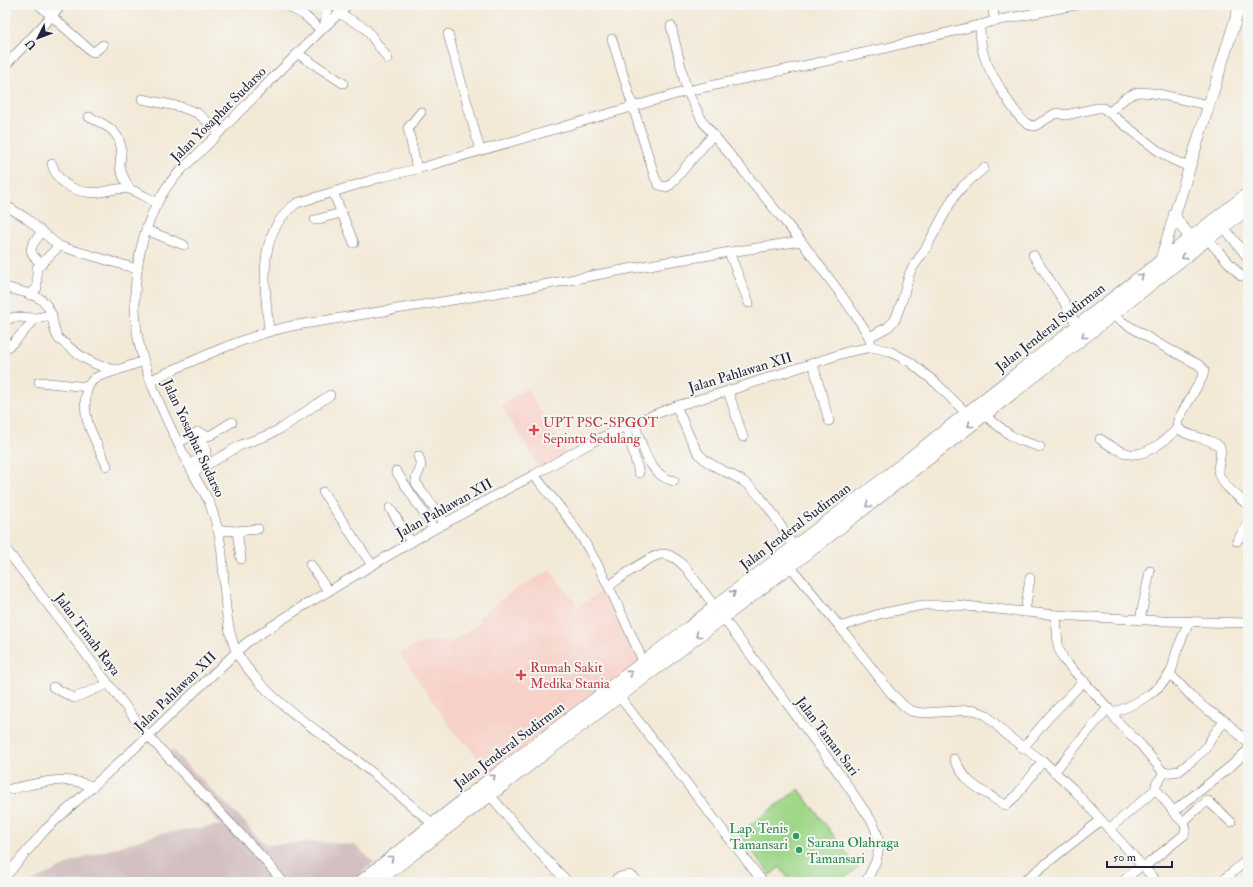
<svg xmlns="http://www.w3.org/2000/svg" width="1253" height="887" viewBox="0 0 1253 887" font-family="'IM FELL Double Pica',serif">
	<rect width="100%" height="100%" fill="#f6f6f2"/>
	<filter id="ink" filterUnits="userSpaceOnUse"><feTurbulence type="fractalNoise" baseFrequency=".025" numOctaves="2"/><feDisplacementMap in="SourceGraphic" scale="8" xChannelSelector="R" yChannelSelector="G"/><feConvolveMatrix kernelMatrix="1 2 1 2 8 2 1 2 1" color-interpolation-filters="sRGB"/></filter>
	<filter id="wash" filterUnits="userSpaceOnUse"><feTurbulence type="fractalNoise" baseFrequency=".012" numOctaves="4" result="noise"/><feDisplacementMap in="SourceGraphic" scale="16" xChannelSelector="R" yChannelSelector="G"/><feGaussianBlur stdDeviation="0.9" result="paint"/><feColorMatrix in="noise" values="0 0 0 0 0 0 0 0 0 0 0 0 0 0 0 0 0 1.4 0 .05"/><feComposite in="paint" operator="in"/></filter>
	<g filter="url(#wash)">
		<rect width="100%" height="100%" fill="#f3e9d7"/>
		<g fill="#f7d1c7">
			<path d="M 527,388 L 566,454 L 540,469 L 501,405 Z"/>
			<path d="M 550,570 L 578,606 L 604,590 L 641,665 L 491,776 L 468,745 L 458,738 L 399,652 L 432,641 L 440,641 L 450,643 L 480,622 L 478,618 L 510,593 Z"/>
		</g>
		<path fill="#d2bfc0" d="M 172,750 L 267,845 L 320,842 L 355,845 L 374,863 L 350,882 L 31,882 L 79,859 L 159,834 L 221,825 L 163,759 Z"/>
		<path fill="#9fd78a" stroke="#607c62" d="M 799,789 L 858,868 L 839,882 L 814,882 L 810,877 L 804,882 L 791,882 L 780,867 L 770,875 L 739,833 Z"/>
	</g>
	<g filter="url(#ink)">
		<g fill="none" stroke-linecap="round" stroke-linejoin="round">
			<defs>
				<g id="minor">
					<path d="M 39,5 L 91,51 L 94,52 L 103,45"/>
					<path d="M 286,5 L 304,15 L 321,30"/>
					<path d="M 348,5 C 315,35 285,66 254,97 C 237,114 221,131 204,148 C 191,161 176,173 166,188 C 135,235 127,306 143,359 C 155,398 174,435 192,471 C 197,482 204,491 209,502 C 217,522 222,544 223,566 C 225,595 225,624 236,651 C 242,663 251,673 260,683 C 288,713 323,734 355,759 C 382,780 407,802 433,824"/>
					<path d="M 992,5 L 995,21"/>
					<path d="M 339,13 L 365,28 L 370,34 L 388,59"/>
					<path d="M 980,25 C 980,36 981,46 984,56 C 989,71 1014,114 1026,123 C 1029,125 1032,126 1035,126 L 1056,113 L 1066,115 L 1097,108 L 1103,108 L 1157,150 L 1173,160 L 1189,167"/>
					<path d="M 671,26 L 687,91 L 703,122 L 801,241 L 840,293 L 862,325 L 869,337 L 872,347"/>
					<path d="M 324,27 L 329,5"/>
					<path d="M 448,34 L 480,150"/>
					<path d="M 612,39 L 655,178 L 659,185 L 666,187 L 670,185 L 713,135"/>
					<path d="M 298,54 L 343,83"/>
					<path d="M 5,66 L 62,5"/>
					<path d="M 142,99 L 181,107 L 197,113 L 220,132"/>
					<path d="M 1110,112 L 1125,98 L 1135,93 L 1139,92 L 1153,93 L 1208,105"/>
					<path d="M 89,117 C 102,123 119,130 121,147 C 122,153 120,159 120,165 C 120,173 126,181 129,188"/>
					<path d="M 52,164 C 58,186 80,195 102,192 C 110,190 121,187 129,189 C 139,192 149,199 157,203"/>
					<path d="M 417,169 L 408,128 L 421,112"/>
					<path d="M 333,192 L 354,243"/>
					<path d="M 5,205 L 26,218 L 59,246"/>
					<path d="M 315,220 L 341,213"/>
					<path d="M 1223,226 L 1248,258"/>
					<path d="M 146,230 L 184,245"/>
					<path d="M 1207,239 L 1241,276"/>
					<path d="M 729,252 L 749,303"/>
					<path d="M 1033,255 L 1065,303 L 1077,326"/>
					<path d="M 41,264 C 26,250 30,247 41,233"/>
					<path d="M 5,287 C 26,294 47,293 52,318 C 54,325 54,333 59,339 C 79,355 91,366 117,370"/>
					<path d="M 30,295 L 37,288 L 37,268 L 59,246 L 137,269"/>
					<path d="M 1111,315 L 1159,344 L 1199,365 L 1204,370 L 1203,376 L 1178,420 L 1177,426 C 1184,438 1209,436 1220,447 C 1222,454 1219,461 1218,469 C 1217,481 1239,498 1248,505"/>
					<path d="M 5,321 L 14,317 L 36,318 L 52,315"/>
					<path d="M 269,331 C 265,287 255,232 297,203 L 382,177 L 417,169 L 687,91 L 886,48 L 995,21 L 1075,5"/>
					<path d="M 869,337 L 888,327 L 895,320 L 902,301 L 910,272 L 926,248 L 953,198 L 962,187 L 984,168"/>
					<path d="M 5,349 L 15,341 L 36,318"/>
					<path d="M 813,364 L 829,421"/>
					<path d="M 151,380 C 197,359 242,337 291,326 L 521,289 L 666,262 L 801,241"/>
					<path d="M 39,382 L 88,387"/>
					<path d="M 728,391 L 743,437"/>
					<path d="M 676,406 C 682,418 692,446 700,455 C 711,468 730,472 744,482 C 766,498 779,524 794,547"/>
					<path d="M 983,414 L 1010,435 L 1019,440 L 1040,447"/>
					<path d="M 634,422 C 642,444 648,476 674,481"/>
					<path d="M 626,426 L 639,473"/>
					<path d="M 1100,439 C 1109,445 1119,452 1130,454 C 1148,456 1167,439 1178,428"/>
					<path d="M 178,443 L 198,432 L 208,436 L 211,435 L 232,422"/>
					<path d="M 418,456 C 426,473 414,471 416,483 L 445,523"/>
					<path d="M 189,465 L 206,455 L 206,451 L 198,432"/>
					<path d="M 107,466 C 101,453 94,439 89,426 C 84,411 82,385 97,377 L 144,361"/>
					<path d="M 396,471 L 434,529"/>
					<path d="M 193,473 L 241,445 L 268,435 L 282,428 L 330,395"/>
					<path d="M 534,475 C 555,501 576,526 592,555 C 612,589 627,627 644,663"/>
					<path d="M 323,492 L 372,565"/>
					<path d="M 390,508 L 411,542"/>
					<path d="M 218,530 L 237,531 L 258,529"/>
					<path d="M 237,531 L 241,559"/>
					<path d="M 1237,541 L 1248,524"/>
					<path d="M 5,548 L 148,736 L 263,858 L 283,882"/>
					<path d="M 310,564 L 328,591"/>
					<path d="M 790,566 L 840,627 L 879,614 L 923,605 L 956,605 L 1056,615 L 1110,618 L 1163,621 L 1248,623"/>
					<path d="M 609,586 C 619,579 650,555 662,554 C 672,554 679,561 686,568 L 841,776 L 873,823 L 878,837 L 879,848 L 876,861 L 866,882"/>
					<path d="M 1025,612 L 1030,578"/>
					<path d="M 1056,615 L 1058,647 L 1064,660 L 1108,708 L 1119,723 L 1141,745 L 1163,772 L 1163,775 L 1156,784 L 1156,789 L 1177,816 L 1183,822 L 1198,808 L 1208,801 L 1231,822"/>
					<path d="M 1140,620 L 1150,571"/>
					<path d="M 840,627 L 891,693 L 904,706 L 911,711 L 923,713 L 975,710 L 986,715 L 1009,737 L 1043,761 L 1073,789 L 1157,882"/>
					<path d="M 1170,674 L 1193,698 L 1206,709 L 1225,721"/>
					<path d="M 53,687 L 74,698 L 108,684"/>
					<path d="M 619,696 L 763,882"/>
					<path d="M 1112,713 C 1134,705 1157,694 1170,673 C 1174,667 1174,659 1176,653 C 1180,642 1185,632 1189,621"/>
					<path d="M 1023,748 L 1050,716 L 1084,681"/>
					<path d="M 954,759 C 965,779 970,784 989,795 C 995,799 1000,803 1006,805 L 1016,796 L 1043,761"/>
					<path d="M 1054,772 L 1108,708"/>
					<path d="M 1163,773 L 1179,771 L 1189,763 L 1205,749 L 1214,734 L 1225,721 L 1248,743"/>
					<path d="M 5,789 L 11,789 C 39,783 65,774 93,787"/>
					<path d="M 490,795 L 531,844 L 568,882"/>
					<path d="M 1173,812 L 1231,766 L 1248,750"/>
					<path d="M 1109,829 L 1156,789"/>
					<path d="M 1144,867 L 1184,835 L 1186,829 L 1184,821"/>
					<path d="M 5,877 L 45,830 L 148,736 L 246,643 L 300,608 L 420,537 L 509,488 L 534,475 L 592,442 L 626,426 L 676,406 L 728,391 L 847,352 L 872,347 L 889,351 L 910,362 L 936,383 L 967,414"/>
					<path d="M 617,878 C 628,875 630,872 638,882"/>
					<path d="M 1023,882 L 1101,820"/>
					<path d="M 1122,882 L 1142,865"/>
					<path d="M 1221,882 L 1248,859"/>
				</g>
				<g id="major">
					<path d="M 1174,215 L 1181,226 L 1197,244"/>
					<path d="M 1160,262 L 1240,5"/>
				</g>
				<g id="highway">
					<path d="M 361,882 L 483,785 L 689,628 L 715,607 L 879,483 L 1111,300 L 1248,194"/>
					<path d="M 376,882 L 548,750 L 790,566 L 1094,329 L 1207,239 L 1248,208"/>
				</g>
			</defs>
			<use href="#minor" stroke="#6b6872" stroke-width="10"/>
			<use href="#major" stroke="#6b6872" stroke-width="12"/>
			<use href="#highway" stroke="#6b6872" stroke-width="14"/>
			<use href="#minor" stroke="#fff" stroke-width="9"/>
			<use href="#major" stroke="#fff" stroke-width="11"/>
			<use href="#highway" stroke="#fff" stroke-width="13"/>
		</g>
		<defs><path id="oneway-chevron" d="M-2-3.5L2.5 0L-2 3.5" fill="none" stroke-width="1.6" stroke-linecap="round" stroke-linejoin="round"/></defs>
		<g stroke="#9c9ca7">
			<use href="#oneway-chevron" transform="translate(1184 257) rotate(142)"/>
			<use href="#oneway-chevron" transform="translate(1141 276) rotate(-38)"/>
			<use href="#oneway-chevron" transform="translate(1084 336) rotate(142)"/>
			<use href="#oneway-chevron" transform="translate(970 425) rotate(142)"/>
			<use href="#oneway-chevron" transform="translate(868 505) rotate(142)"/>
			<use href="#oneway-chevron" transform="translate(733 593) rotate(-37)"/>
			<use href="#oneway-chevron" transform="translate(698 635) rotate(142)"/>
			<use href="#oneway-chevron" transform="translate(630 673) rotate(-37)"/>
			<use href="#oneway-chevron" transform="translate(493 777) rotate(-37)"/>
			<use href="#oneway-chevron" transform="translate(391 858) rotate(-38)"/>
		</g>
	</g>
	<g fill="#e0444e" stroke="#f6f6f2" stroke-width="1.5">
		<path d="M532 424h4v4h4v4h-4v4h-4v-4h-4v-4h4z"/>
		<path d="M519 669h4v4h4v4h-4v4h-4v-4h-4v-4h4z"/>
	</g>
	<g fill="#2e9e5b" stroke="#f6f6f2" stroke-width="1.5">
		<circle cx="796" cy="836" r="4"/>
		<circle cx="799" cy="850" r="4"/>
	</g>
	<g text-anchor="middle" stroke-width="4" stroke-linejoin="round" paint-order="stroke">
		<g font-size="14" fill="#22223b" stroke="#f6f6f2">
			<text transform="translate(218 114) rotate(-45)" y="5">Jalan Yosaphat Sudarso</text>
			<text transform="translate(1050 327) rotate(-38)" y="5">Jalan Jenderal Sudirman</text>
			<text transform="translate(740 372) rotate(-17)" y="5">Jalan Pahlawan XII</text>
			<text transform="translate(194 438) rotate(65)" y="5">Jalan Yosaphat Sudarso</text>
			<text transform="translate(444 508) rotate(-29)" y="5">Jalan Pahlawan XII</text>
			<text transform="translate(795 526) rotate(-37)" y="5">Jalan Jenderal Sudirman</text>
			<text transform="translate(88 634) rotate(53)" y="5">Jalan Timah Raya</text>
			<text transform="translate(175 691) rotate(-44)" y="5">Jalan Pahlawan XII</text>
			<text transform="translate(828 736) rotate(53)" y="5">Jalan Taman Sari</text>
			<text transform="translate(509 745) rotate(-37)" y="5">Jalan Jenderal Sudirman</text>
		</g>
		<g font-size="14" fill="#be3a42" stroke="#f6f6f2" text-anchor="start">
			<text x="543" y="427">UPT PSC-SPGOT<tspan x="543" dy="16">Sepintu Sedulang</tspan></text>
			<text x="530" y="672">Rumah Sakit<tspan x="530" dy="16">Medika Stania</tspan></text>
		</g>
		<g font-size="14" fill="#27864d" stroke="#f6f6f2" text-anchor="end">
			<text x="788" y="833">Lap. Tenis<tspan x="788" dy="16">Tamansari</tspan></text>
			<text x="807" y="847" text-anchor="start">Sarana Olahraga<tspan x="807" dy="16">Tamansari</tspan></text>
		</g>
	</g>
	<rect width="1253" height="887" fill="none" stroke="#f6f6f2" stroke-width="20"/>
	<g transform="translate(38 38) rotate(228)" stroke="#f6f6f2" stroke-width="3" paint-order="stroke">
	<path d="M0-3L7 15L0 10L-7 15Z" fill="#22223b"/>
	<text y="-6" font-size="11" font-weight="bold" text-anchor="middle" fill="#22223b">U</text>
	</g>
	<path d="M1107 861v6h65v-6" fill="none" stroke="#22223b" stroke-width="2"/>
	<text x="1113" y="861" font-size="12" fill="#22223b" stroke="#f6f6f2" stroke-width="3" paint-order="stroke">50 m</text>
</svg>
